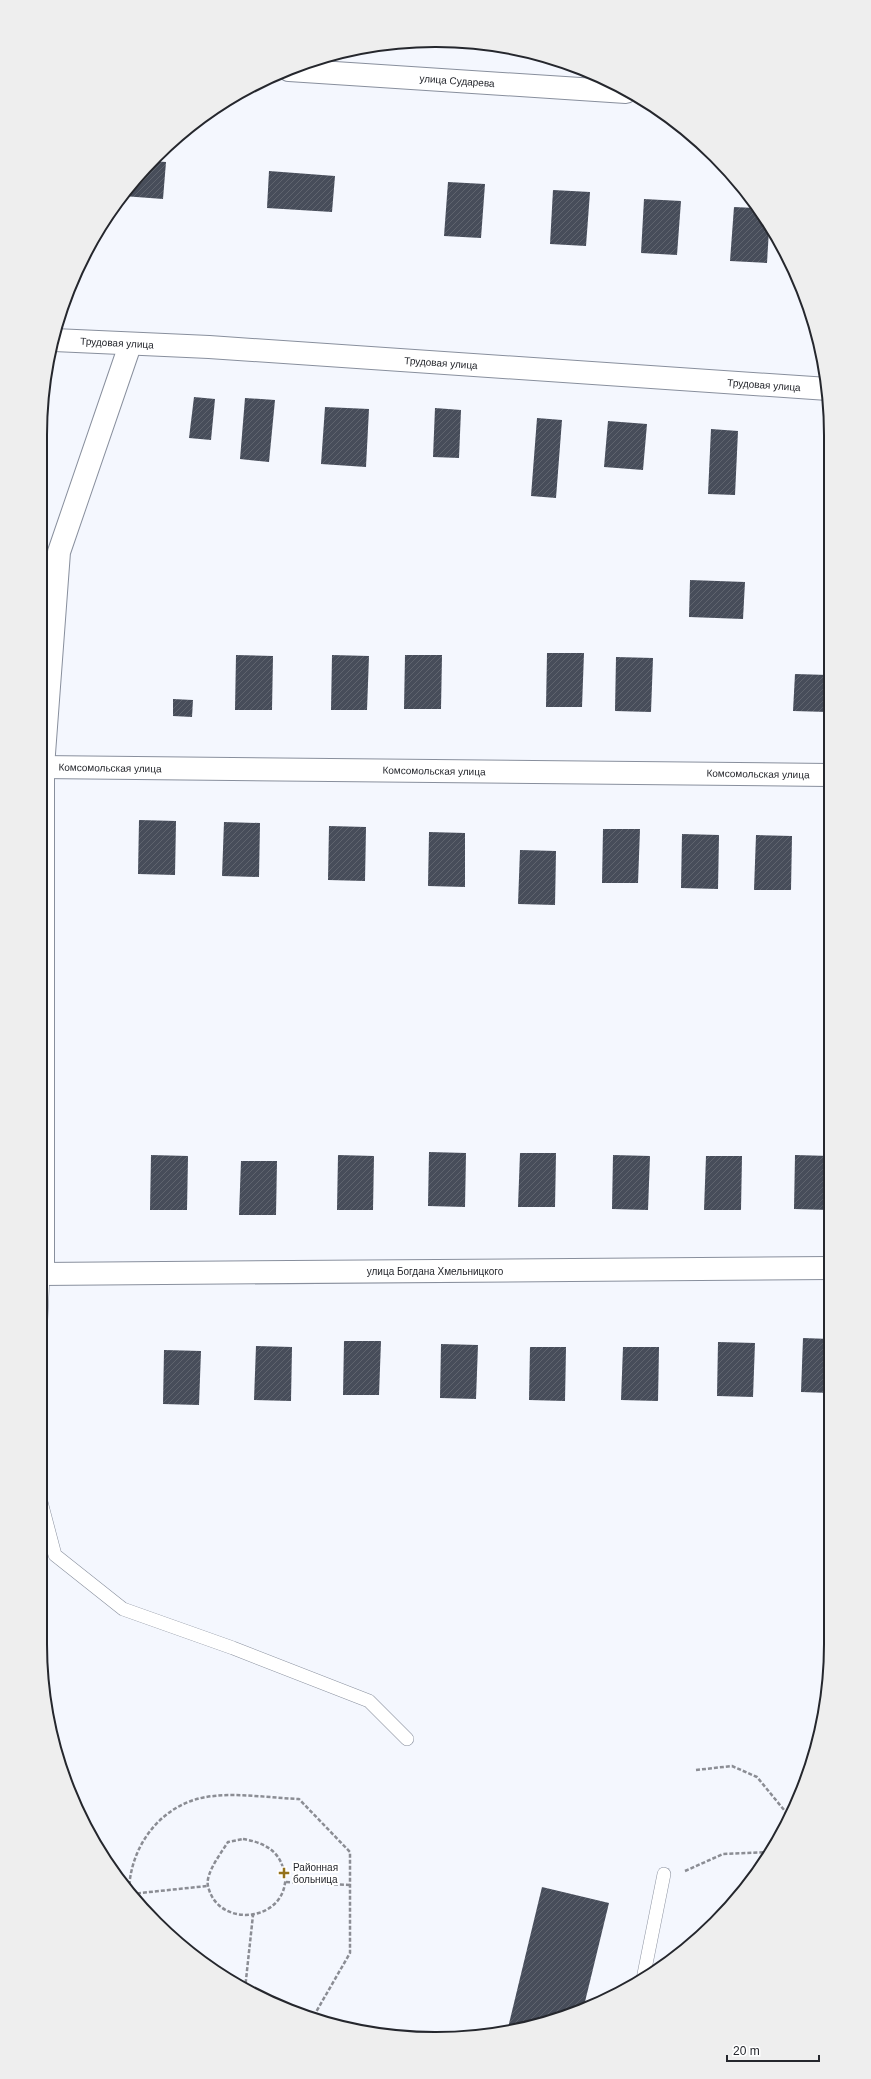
<svg xmlns="http://www.w3.org/2000/svg" width="871" height="2079" font-family="Helvetica,sans-serif">
  <style>
    .building { fill: url(#building-hatch) }
    .lines { fill: none; stroke-linecap: round; stroke-linejoin: round }
    .service-casing { stroke: #888f9d; stroke-width: 14 }
    .minor-casing { stroke: #888f9d; stroke-width: 24 }
    .tertiary-casing { stroke: #888f9d; stroke-width: 24 }
    .path { stroke: #8b8d94; stroke-width: 2.5; stroke-dasharray: 4 2; stroke-linecap: butt }
    .service { stroke: #fff; stroke-width: 13 }
    .minor { stroke: #fff; stroke-width: 22 }
    .tertiary { stroke: #fff; stroke-width: 22 }
    .poi-dot { fill: #95721a; stroke: #fff; stroke-width: 1.5 }
    .labels { text-anchor: middle; dominant-baseline: central; stroke-width: 4; stroke-linejoin: round; paint-order: stroke }
    .street-label { font-size: 10px; fill: #25272d; stroke: #fff }
    .poi-label { font-size: 10px; fill: #25272d; stroke: #fff; text-anchor: start }
    .rim { fill: none; stroke: #25272d; stroke-width: 2 }
  </style>
  <defs>
    <pattern id="building-hatch" width="6" height="6" patternUnits="userSpaceOnUse"><rect width="6" height="6" fill="#474d5a"/><path d="M-1 1l2-2M0 6l6-6M5 7l2-2" fill="none" stroke="#5f646e"/></pattern>
  </defs>
  <rect width="100%" height="100%" fill="#f4f7fe"/>
  <g class="building">
    <polygon points="152,161 166,162 163,199 123,196 138,175"/>
    <polygon points="269,171 335,176 332,212 267,208"/>
    <polygon points="448,182 485,184 481,238 444,236"/>
    <polygon points="553,190 590,192 586,246 550,244"/>
    <polygon points="644,199 681,201 677,255 641,253"/>
    <polygon points="734,207 755,208 769,229 767,263 730,261"/>
    <polygon points="194,397 215,399 211,440 189,438"/>
    <polygon points="245,398 275,400 269,462 240,459"/>
    <polygon points="325,407 369,409 366,467 321,464"/>
    <polygon points="435,408 461,410 459,458 433,457"/>
    <polygon points="537,418 562,420 556,498 531,496"/>
    <polygon points="608,421 647,424 643,470 604,467"/>
    <polygon points="711,429 738,431 735,495 708,494"/>
    <polygon points="690,580 745,582 743,619 689,617"/>
    <polygon points="547,653 584,653 582,707 546,707"/>
    <polygon points="236,655 273,656 272,710 235,710"/>
    <polygon points="332,655 369,656 367,710 331,710"/>
    <polygon points="405,655 442,655 441,709 404,709"/>
    <polygon points="616,657 653,658 651,712 615,711"/>
    <polygon points="795,674 828,675 828,712 793,711"/>
    <polygon points="173,699 193,700 192,717 173,716"/>
    <polygon points="139,820 176,821 175,875 138,874"/>
    <polygon points="224,822 260,823 259,877 222,876"/>
    <polygon points="329,826 366,827 365,881 328,880"/>
    <polygon points="603,829 640,829 638,883 602,883"/>
    <polygon points="429,832 465,833 465,887 428,886"/>
    <polygon points="682,834 719,835 718,889 681,888"/>
    <polygon points="756,835 792,836 791,890 754,890"/>
    <polygon points="520,850 556,851 555,905 518,904"/>
    <polygon points="429,1152 466,1153 465,1207 428,1206"/>
    <polygon points="520,1153 556,1153 555,1207 518,1207"/>
    <polygon points="151,1155 188,1156 187,1210 150,1210"/>
    <polygon points="338,1155 374,1156 373,1210 337,1210"/>
    <polygon points="613,1155 650,1156 648,1210 612,1209"/>
    <polygon points="795,1155 830,1156 830,1210 794,1209"/>
    <polygon points="706,1156 742,1156 741,1210 704,1210"/>
    <polygon points="241,1161 277,1161 276,1215 239,1215"/>
    <polygon points="803,1338 830,1339 830,1393 801,1392"/>
    <polygon points="344,1341 381,1341 379,1395 343,1395"/>
    <polygon points="718,1342 755,1343 753,1397 717,1396"/>
    <polygon points="441,1344 478,1345 476,1399 440,1398"/>
    <polygon points="256,1346 292,1347 291,1401 254,1400"/>
    <polygon points="530,1347 566,1347 565,1401 529,1400"/>
    <polygon points="623,1347 659,1347 658,1401 621,1400"/>
    <polygon points="164,1350 201,1351 199,1405 163,1404"/>
    <polygon points="542,1887 609,1903 583,2010 507,2032"/>
  </g>
  <g class="lines">
    <defs>
      <g id="service">
        <polyline points="40,1343 43,1274"/>
        <polyline points="40,1498 55,1555 123,1609 233,1648 369,1701 407,1739"/>
        <polyline points="643,1979 664,1874"/>
      </g>
      <g id="minor">
        <polyline points="54,340 209,347 828,389"/>
        <polyline points="40,767 829,775"/>
        <polyline points="40,1274 830,1268"/>
        <polyline points="43,1274 43,767 59,552 130,345"/>
      </g>
      <polyline id="tertiary" points="289,70 626,92"/>
    </defs>
    <use href="#service" class="service-casing"/>
    <use href="#minor" class="minor-casing"/>
    <use href="#tertiary" class="tertiary-casing"/>
    <g class="path">
      <polyline points="696,1770 732,1766 757,1777 789,1816"/>
      <path d="M243 1839C261 1842 278 1849 283 1868 284 1872 286 1879 285 1883 280 1923 217 1927 208 1886 205 1874 221 1853 228 1842Z"/>
      <polyline points="685,1871 723,1854 771,1852"/>
      <polyline points="286,1882 350,1885"/>
      <path d="M129 1891C130 1844 164 1800 214 1796 241 1793 271 1798 299 1799L350 1852V1953L312 2019"/>
      <polyline points="131,1894 207,1886"/>
      <polyline points="245,1989 253,1915"/>
    </g>
    <use href="#service" class="service"/>
    <use href="#minor" class="minor"/>
    <use href="#tertiary" class="tertiary"/>
  </g>
  <path class="poi-dot" d="M282 1867h4v4h4v4h-4v4h-4v-4h-4v-4h4z"/>
  <g class="labels">
    <g class="street-label">
      <text transform="translate(457 81) rotate(4)">улица Сударева</text>
      <text transform="translate(117 343) rotate(3)">Трудовая улица</text>
      <text transform="translate(441 363) rotate(4)">Трудовая улица</text>
      <text transform="translate(764 385) rotate(4)">Трудовая улица</text>
      <text transform="translate(110 768) rotate(1)">Комсомольская улица</text>
      <text transform="translate(434 771) rotate(1)">Комсомольская улица</text>
      <text transform="translate(758 774) rotate(1)">Комсомольская улица</text>
      <text x="435" y="1271">улица Богдана Хмельницкого</text>
    </g>
    <g class="poi-label">
      <text x="293" y="1867">Районная<tspan x="293" dy="12">больница</tspan></text>
    </g>
  </g>
  <path d="M0 0H871V2079H0ZM435 47H436A388 388 0 0 1 824 435V1644A388 388 0 0 1 436 2032H435A388 388 0 0 1 47 1644V435A388 388 0 0 1 435 47Z" fill="#eee" fill-rule="evenodd"/>
  <path class="rim" d="M435 47H436A388 388 0 0 1 824 435V1644A388 388 0 0 1 436 2032H435A388 388 0 0 1 47 1644V435A388 388 0 0 1 435 47Z"/>
  <path d="M727 2055v6h92v-6" fill="none" stroke="#25272d" stroke-width="2"/>
  <text x="733" y="2055" font-size="12" fill="#25272d" stroke="#ffffff" stroke-width="3" paint-order="stroke">20 m</text>
</svg>
